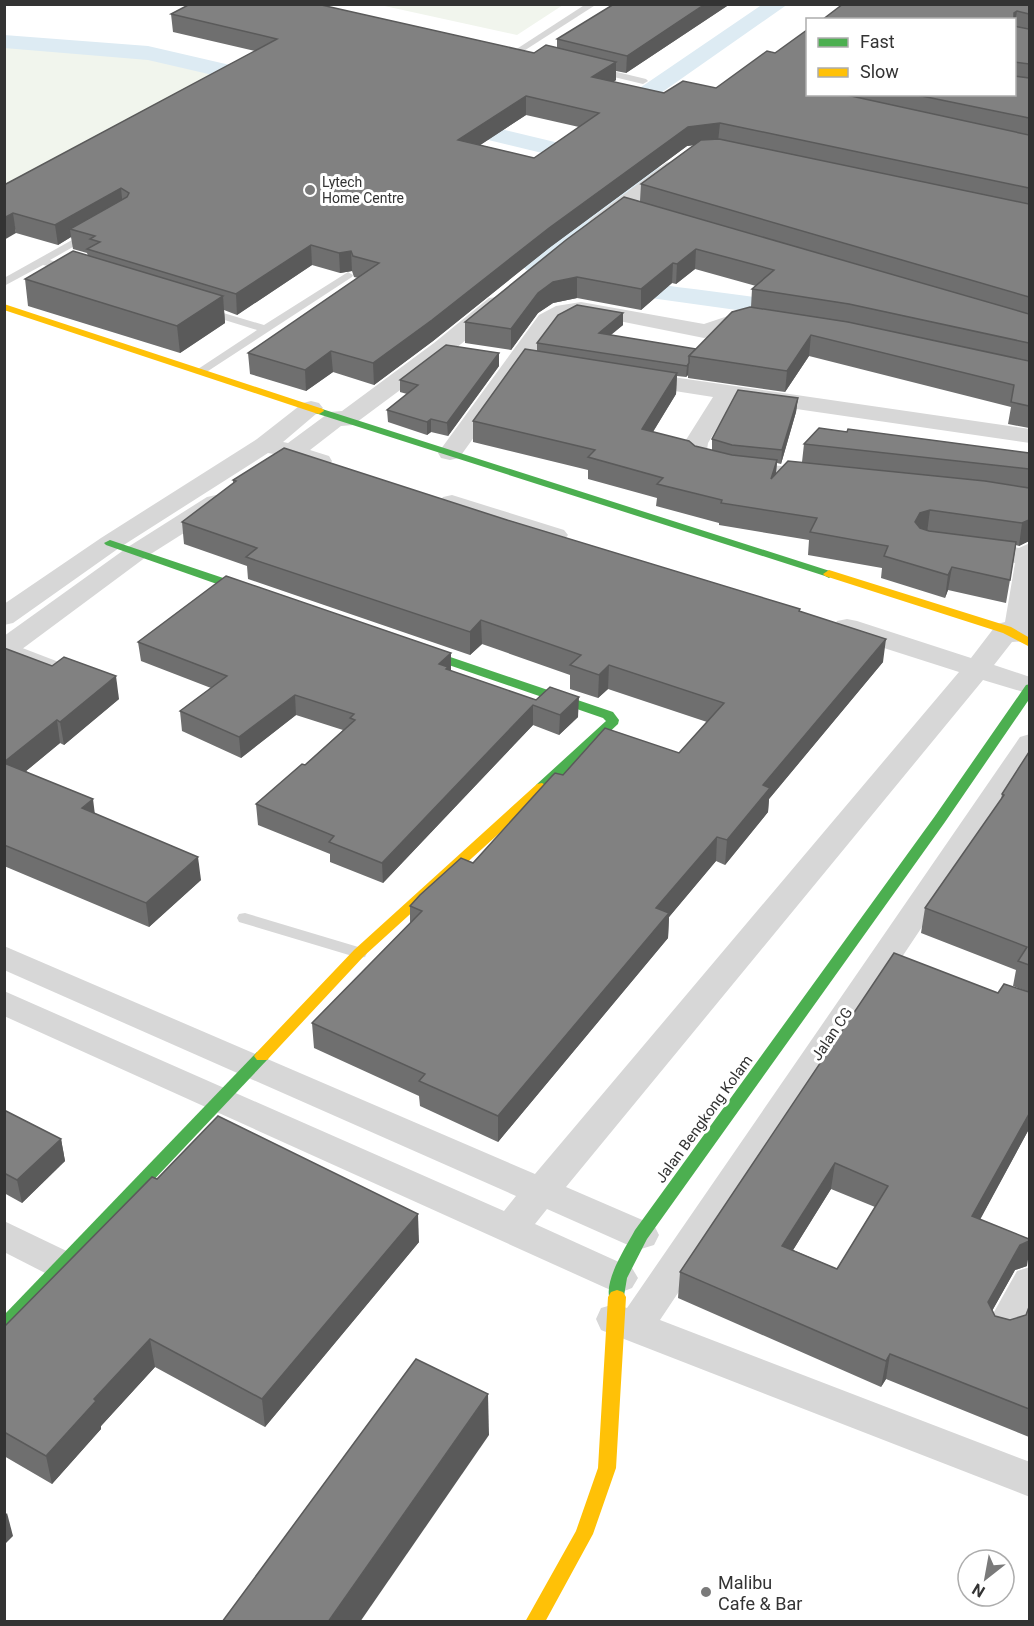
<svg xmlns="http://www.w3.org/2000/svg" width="1034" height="1626" font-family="Roboto,sans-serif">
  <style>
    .green { fill: #f1f5ed }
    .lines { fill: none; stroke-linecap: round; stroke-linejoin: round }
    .canal { fill: #ddebf3; fill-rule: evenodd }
    .lane { fill: #d7d7d7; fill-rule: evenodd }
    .street { fill: #d7d7d7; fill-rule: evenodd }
    .fast { fill: #4caf50; fill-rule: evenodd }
    .slow { fill: #ffc107; fill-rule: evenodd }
    .wall { fill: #6f6f6f; fill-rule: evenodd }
    .shaded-wall { fill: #5a5a5a }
    .building { fill: #818181; stroke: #5a5a5a; stroke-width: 1.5; fill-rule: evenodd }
    .poi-dot { fill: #7a7a7a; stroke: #fff; stroke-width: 2 }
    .labels { text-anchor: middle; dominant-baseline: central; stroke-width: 6; stroke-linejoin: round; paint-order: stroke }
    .far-poi-label { font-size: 14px; fill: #333; stroke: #fff; text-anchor: start }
    .street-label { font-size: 15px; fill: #333; stroke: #fff }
    .near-poi-label { font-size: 18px; fill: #333; stroke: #fff; text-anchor: start }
  </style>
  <rect width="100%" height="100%" fill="#fff"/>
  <g class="green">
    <polygon points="380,5 563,5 517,35"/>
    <polygon points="4,41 148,53 241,74 5,200"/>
  </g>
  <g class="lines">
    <g class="canal">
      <polygon points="763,4 788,4 571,156 563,158 447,130 439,128 435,123 439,118 447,116 559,143"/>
      <polygon points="4,35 148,46 277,76 280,81 277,86 269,88 148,60 4,48"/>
      <path d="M601 153 662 168 665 173 662 178 555 261C579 267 603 274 628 279 689 291 751 293 812 308L816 314 812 320 802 322 751 312 629 295 526 270 522 264 526 258 634 176 592 165 589 160 592 155Z"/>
    </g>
    <g class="lane">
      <polygon points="586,4 597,4 519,54 512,52"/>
      <polygon points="596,67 646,79 648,81 643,84 593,72 592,70"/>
      <polygon points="90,230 95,233 94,235 50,260 72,267 72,271 43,265 4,286 4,278"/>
      <polygon points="348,272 353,275 352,277 205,373 201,374 195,371 257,330 202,313 202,309 210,309 264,325"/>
      <polygon points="4,644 12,644 77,669 79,672 72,676 67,675 4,651"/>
      <polygon points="245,913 365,949 367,953 365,957 359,958 239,922 237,918 239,914"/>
    </g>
    <g class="street">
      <polygon points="673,161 680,163 683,167 680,171 605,227 591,227 588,223 591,219 666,163"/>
      <polygon points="497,297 505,298 508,303 505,308 450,353 353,425 341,426 310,450 329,456 332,461 329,466 320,468 296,461 282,467 273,465 270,460 274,454 268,453 119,548 13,623 4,625 4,604 101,538 257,439 303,403 311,401 319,403 323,408 283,442 288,443 330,412 342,411 434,343 489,298"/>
      <polygon points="581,302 704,324 737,313 758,313 761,318 758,323 743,325 724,333 704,338 594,316 571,315 555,325 459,458 450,460 441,458 438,453 539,315 556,306"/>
      <path d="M638 372 1030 429V443L734 400 708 443 707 450 735 461 818 470 827 472 830 477 827 482 818 484C786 481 701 480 682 453L684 443 713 397 630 384 627 379 630 374Z"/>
      <polygon points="216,495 225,497 228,502 225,507 146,557 14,655 4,657 4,636 128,547 207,497"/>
      <polygon points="452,495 564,530 568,535 564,540 555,543 443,507 440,502 443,497"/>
      <polygon points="973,541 1019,548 1030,543 1030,635 1026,641 1012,642 994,665 1030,677 1030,694 983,680 566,1187 654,1225 659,1235 654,1245 641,1249 628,1245 547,1209 535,1224 632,1268 638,1278 632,1288 619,1293 606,1288 4,1016 4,991 504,1211 516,1196 4,970 4,946 535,1174 959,672 837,633 834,627 837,621 847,619 857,621 971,658 997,624 1005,622 1015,563 964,554 960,549 964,544"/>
      <polygon points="1030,734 1030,765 660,1320 1030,1462 1030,1497 601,1330 596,1319 601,1308 615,1304 627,1308 1020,737"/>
      <polygon points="4,1221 77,1256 83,1266 77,1276 64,1281 51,1276 4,1252"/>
      <polygon points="1030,1267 1030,1317 1018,1339 1004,1343 990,1339 985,1328 1017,1271"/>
    </g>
    <g class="fast">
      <polygon points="319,408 833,572 835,574 829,578 825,576 315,413 315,409"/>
      <polygon points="110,540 265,592 267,595 261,599 257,598 106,545 104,543"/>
      <polygon points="409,643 613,712 619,720 618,724 547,790 537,790 535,787 537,784 606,721 603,718 405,650 403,647"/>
      <path d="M1030 684V698L945 822 647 1239 627 1278 623 1302 617 1304 611 1302C601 1284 626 1247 635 1230L935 816 1026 685Z"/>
      <polygon points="262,1051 267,1052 270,1056 267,1060 10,1332 4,1334 4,1315 257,1052"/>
    </g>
    <g class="slow">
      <polygon points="4,304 323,409 324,411 319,414 315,413 4,310"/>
      <polygon points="829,570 1011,627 1030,638 1030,647 1003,633 825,576 823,574"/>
      <polygon points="542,783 549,787 547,790 364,956 267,1060 257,1060 254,1056 257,1052 354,950 537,784"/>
      <polygon points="617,1290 623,1292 626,1297 616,1468 593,1534 545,1622 525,1622 576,1531 598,1468 608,1297 611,1292"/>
    </g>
  </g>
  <g class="wall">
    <path d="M730 4 626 73 616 71V80L613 82 664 93 716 88 807 94H1014V20H822L1029 4V428L1008 424 1011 407 809 356 785 392 688 378V375L686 377 677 376 676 394 653 432 695 446 712 450V439L798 398 796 412 781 464 777 463 776 474 802 462 804 444 1029 453V541L1019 546 1016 545 1006 603 948 590 945 598 881 578 882 568 808 555 809 540 719 525V523L656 506 657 498 588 479V470L473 442V421L537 351V343L623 313V325L610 335 696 349 751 307 752 289 756 286 695 269 676 284 672 283 641 310 577 298 553 303 538 313 511 350 465 343V322L640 201 641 184 694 145 687 146 549 248 433 341 374 385 333 372 306 391 250 374 248 353 358 278 354 277 352 271 340 273 312 265 237 315 224 310 225 323 180 353 28 306 25 279 88 256 87 253 73 249 71 237 58 245 16 233 4 185 255 51 173 32 171 14 534 53 557 48V39ZM526 115 579 127 534 158 480 145Z"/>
    <polygon points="499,366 448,436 431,432 427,435 388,422 387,410 407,394 400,392 400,380"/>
    <polygon points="233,480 507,520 800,611 883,662 769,799 768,812 725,865 716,861 669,917 668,938 498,1142 420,1106 419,1096 314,1048 312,1023 410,923 410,906 473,863 563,775 679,753 707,722 608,689 598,698 570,689 570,675 482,644 470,655 248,579 247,566 184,544 182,522 233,484"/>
    <polygon points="138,642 451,653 451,671 578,717 559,735 533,725 383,883 330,862 330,854 258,825 256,804 305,765 343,730 296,715 241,758 182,731 180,711 211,688 141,661"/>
    <polygon points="4,648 119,699 64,745 60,743 26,771 95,813 201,880 149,927 4,866"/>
    <polygon points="1029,752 1029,992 1013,986 1016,970 921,933 925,908 1001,800 1002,794"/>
    <path d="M1029 992V1129L980 1219 1027 1266 1015 1270 992 1311 995 1316 1010 1320 1026 1315 1029 1307V1437L886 1379 881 1387 678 1298 680 1272 998 993ZM831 1189 875 1207 837 1269 793 1250Z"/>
    <polygon points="4,1110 61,1139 65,1161 22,1203 4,1193"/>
    <polygon points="157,1179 419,1242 265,1427 155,1367 101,1426 101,1429 52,1484 4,1456 4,1327"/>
  </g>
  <g class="shaded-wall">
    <polygon points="705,4 730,4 626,73 627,56"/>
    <polygon points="1017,11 1014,28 1014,13"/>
    <polygon points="616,62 616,80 592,96 592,77"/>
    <polygon points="526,96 526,115 459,159 458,140"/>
    <polygon points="720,123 718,142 687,146 549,248 433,341 374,385 373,363 549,228 688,127"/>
    <polygon points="121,188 123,208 70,229 71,237 58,245 55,225"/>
    <polygon points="13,213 16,233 4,240 4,218"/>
    <polygon points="311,245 312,265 237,315 236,294"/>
    <polygon points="696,249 695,269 676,284 677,264"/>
    <polygon points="351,251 352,271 340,273 339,253"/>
    <polygon points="673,263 672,283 641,310 641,289"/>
    <polygon points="577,277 577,298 553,303 538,313 511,350 511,329 538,293 553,282"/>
    <polygon points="223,296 225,323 180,353 177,326"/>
    <polygon points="623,313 623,325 599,345 599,333"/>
    <polygon points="811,335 809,356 785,392 787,371"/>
    <polygon points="331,351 333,372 306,391 305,370"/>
    <polygon points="499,353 499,366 448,436 447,423"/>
    <polygon points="689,363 688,375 686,377 687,366"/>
    <polygon points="677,373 676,394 641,451 642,429"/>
    <polygon points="798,398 796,412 781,464 782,450"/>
    <polygon points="431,419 431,432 427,435 427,422"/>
    <polygon points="777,460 775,482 771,479"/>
    <polygon points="930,510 927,533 917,536 915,522 920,513"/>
    <polygon points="1029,520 1029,541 1019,546 1022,523"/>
    <polygon points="952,567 948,590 945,598 948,575"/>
    <polygon points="481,620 482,644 470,655 470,632"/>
    <polygon points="886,639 883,662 769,799 768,812 725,865 727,840 763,785"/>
    <polygon points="451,653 451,673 439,664"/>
    <polygon points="609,665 608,689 598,698 599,675"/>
    <polygon points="116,676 119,699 64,745 60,722"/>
    <polygon points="295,695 296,715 241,758 239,737"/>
    <polygon points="579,697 578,717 559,735 560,715"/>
    <polygon points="533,705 533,725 383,883 382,863"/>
    <polygon points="57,720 60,743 8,786 4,762"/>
    <polygon points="93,799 96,823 82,808"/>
    <polygon points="717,837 716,861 669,917 668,938 498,1142 498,1116 656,908"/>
    <polygon points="198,857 201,880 149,927 146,903"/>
    <polygon points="1029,1114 1029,1129 968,1242 972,1216"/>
    <polygon points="61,1139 65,1161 22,1203 17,1180"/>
    <polygon points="835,1163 831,1189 780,1271 782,1246"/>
    <polygon points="418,1214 419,1242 265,1427 262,1399"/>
    <polygon points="1029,1241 1029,1253 1027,1266 1015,1270 983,1327 988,1302 1020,1245"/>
    <polygon points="150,1339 155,1367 101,1426 101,1429 52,1484 46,1456 94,1399"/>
    <polygon points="890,1354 886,1379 881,1387 886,1361"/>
    <polygon points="488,1394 489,1435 360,1622 328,1622"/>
    <polygon points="7,1513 13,1536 4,1545 4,1516"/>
  </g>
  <g class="building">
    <path d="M190 4H317L534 53 546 45 616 62 592 77 664 93 683 81 716 88 767 51 775 53 807 30V94H842L1029 135V188L720 123 688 127 549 228 432 320 373 363 331 351 305 370 248 353 379 263 353 256 351 251 339 253 311 245 236 294 87 249 100 242 90 239 95 236 70 229 127 197 129 193 121 188 55 225 13 213 4 218V185L277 39 171 14ZM526 96 599 113 534 158 458 140Z"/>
    <polygon points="614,4 705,4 627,56 557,39"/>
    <polygon points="843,4 1029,4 1029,14 1017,11 1014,13 1014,20 822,20"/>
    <polygon points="1014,26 1029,29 1029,64 1015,62 1015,76 1029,78 1029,118 912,94 1014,94"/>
    <polygon points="719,139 1029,204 1029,297 641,184 701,140"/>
    <polygon points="624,197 1029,314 1029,343 849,304 752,289 774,270 696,249 677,264 673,263 641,289 577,277 553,282 538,293 511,329 465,322 566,240"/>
    <polygon points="73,251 223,296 177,326 25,279"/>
    <polygon points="577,305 623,313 599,333 696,349 689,356 689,363 687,366 537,343 558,315"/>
    <polygon points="750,307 848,322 1029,361 1029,406 1011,402 1014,385 811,335 787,371 689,356 732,312"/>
    <polygon points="446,345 499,353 447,423 431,419 427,422 387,410 418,385 400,380"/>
    <polygon points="525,349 677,373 642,429 689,441 695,446 732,455 777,460 771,479 788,461 985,481 1029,488 1029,520 1022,523 930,510 920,513 915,522 920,528 929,531 1016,542 1010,580 952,567 948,575 884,556 888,546 810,532 817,518 721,503 722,500 657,484 663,478 588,457 595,450 473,421"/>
    <polygon points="738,390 798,398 782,450 732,445 712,439"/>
    <polygon points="819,428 847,432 848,429 1029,453 1029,469 804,444"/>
    <polygon points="284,448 507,520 800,609 799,611 886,639 763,785 770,788 727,840 717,837 656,908 669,913 498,1116 419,1081 425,1074 312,1023 422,911 410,906 420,895 461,858 473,863 552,776 555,773 563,775 605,728 679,753 724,703 609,665 599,675 570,665 581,655 481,620 470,632 246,557 257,548 182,522 236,481 233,480"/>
    <polygon points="226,576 451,653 439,664 448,667 446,669 536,700 550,687 579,697 560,715 533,705 382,863 329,842 334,836 256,804 302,764 305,765 355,720 350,718 354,714 295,695 239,737 180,711 227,676 138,642"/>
    <polygon points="4,648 52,666 64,657 116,676 60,722 57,720 4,762"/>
    <polygon points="1029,752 1029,965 1018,961 1027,947 925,908 1004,795 1002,794"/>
    <polygon points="4,763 93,799 82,808 198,857 146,903 4,845"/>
    <path d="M894 953 998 993 1004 984 1029 992V1114L972 1216 1029 1239V1241L1020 1245 988 1302 995 1316 1010 1320 1026 1315 1029 1307V1409L890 1354 886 1361 680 1272ZM835 1163 888 1186 837 1269 782 1246Z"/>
    <polygon points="4,1110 61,1139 17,1180 4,1173"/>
    <polygon points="218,1116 418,1214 262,1399 150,1339 94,1399 96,1401 46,1456 4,1432 4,1327 152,1177 157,1179"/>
    <polygon points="416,1359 488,1394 328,1622 222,1622"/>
  </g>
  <g class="poi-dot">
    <circle cx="310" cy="190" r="6"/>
    <circle cx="706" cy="1592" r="6"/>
  </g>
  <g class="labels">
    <g class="far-poi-label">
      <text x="322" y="182">Lytech<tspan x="322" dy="16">Home Centre</tspan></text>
    </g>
    <g class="street-label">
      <text transform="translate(832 1034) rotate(-56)">Jalan CG</text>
      <text transform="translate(704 1119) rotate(-54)">Jalan Bengkong Kolam</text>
    </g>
    <g class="near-poi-label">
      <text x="718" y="1582">Malibu<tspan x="718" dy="21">Cafe &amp; Bar</tspan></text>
    </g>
  </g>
  <rect width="1034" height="1626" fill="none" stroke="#333333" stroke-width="12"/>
  <rect x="806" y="18" width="210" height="78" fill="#ffffff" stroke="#adadad" stroke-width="1.5"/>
  <rect x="818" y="38" width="30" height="9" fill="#4caf50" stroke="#adadad" stroke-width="1.5"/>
  <text x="860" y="48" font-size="18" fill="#333333">Fast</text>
  <rect x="818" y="68" width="30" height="9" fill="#ffc107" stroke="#adadad" stroke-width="1.5"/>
  <text x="860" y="78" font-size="18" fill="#333333">Slow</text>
  <g transform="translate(986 1578) rotate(211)"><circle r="28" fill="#ffffff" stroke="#adadad" stroke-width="1.5"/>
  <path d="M0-4.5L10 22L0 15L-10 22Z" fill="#7a7a7a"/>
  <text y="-9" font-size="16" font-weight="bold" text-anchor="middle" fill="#333333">N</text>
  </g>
</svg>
